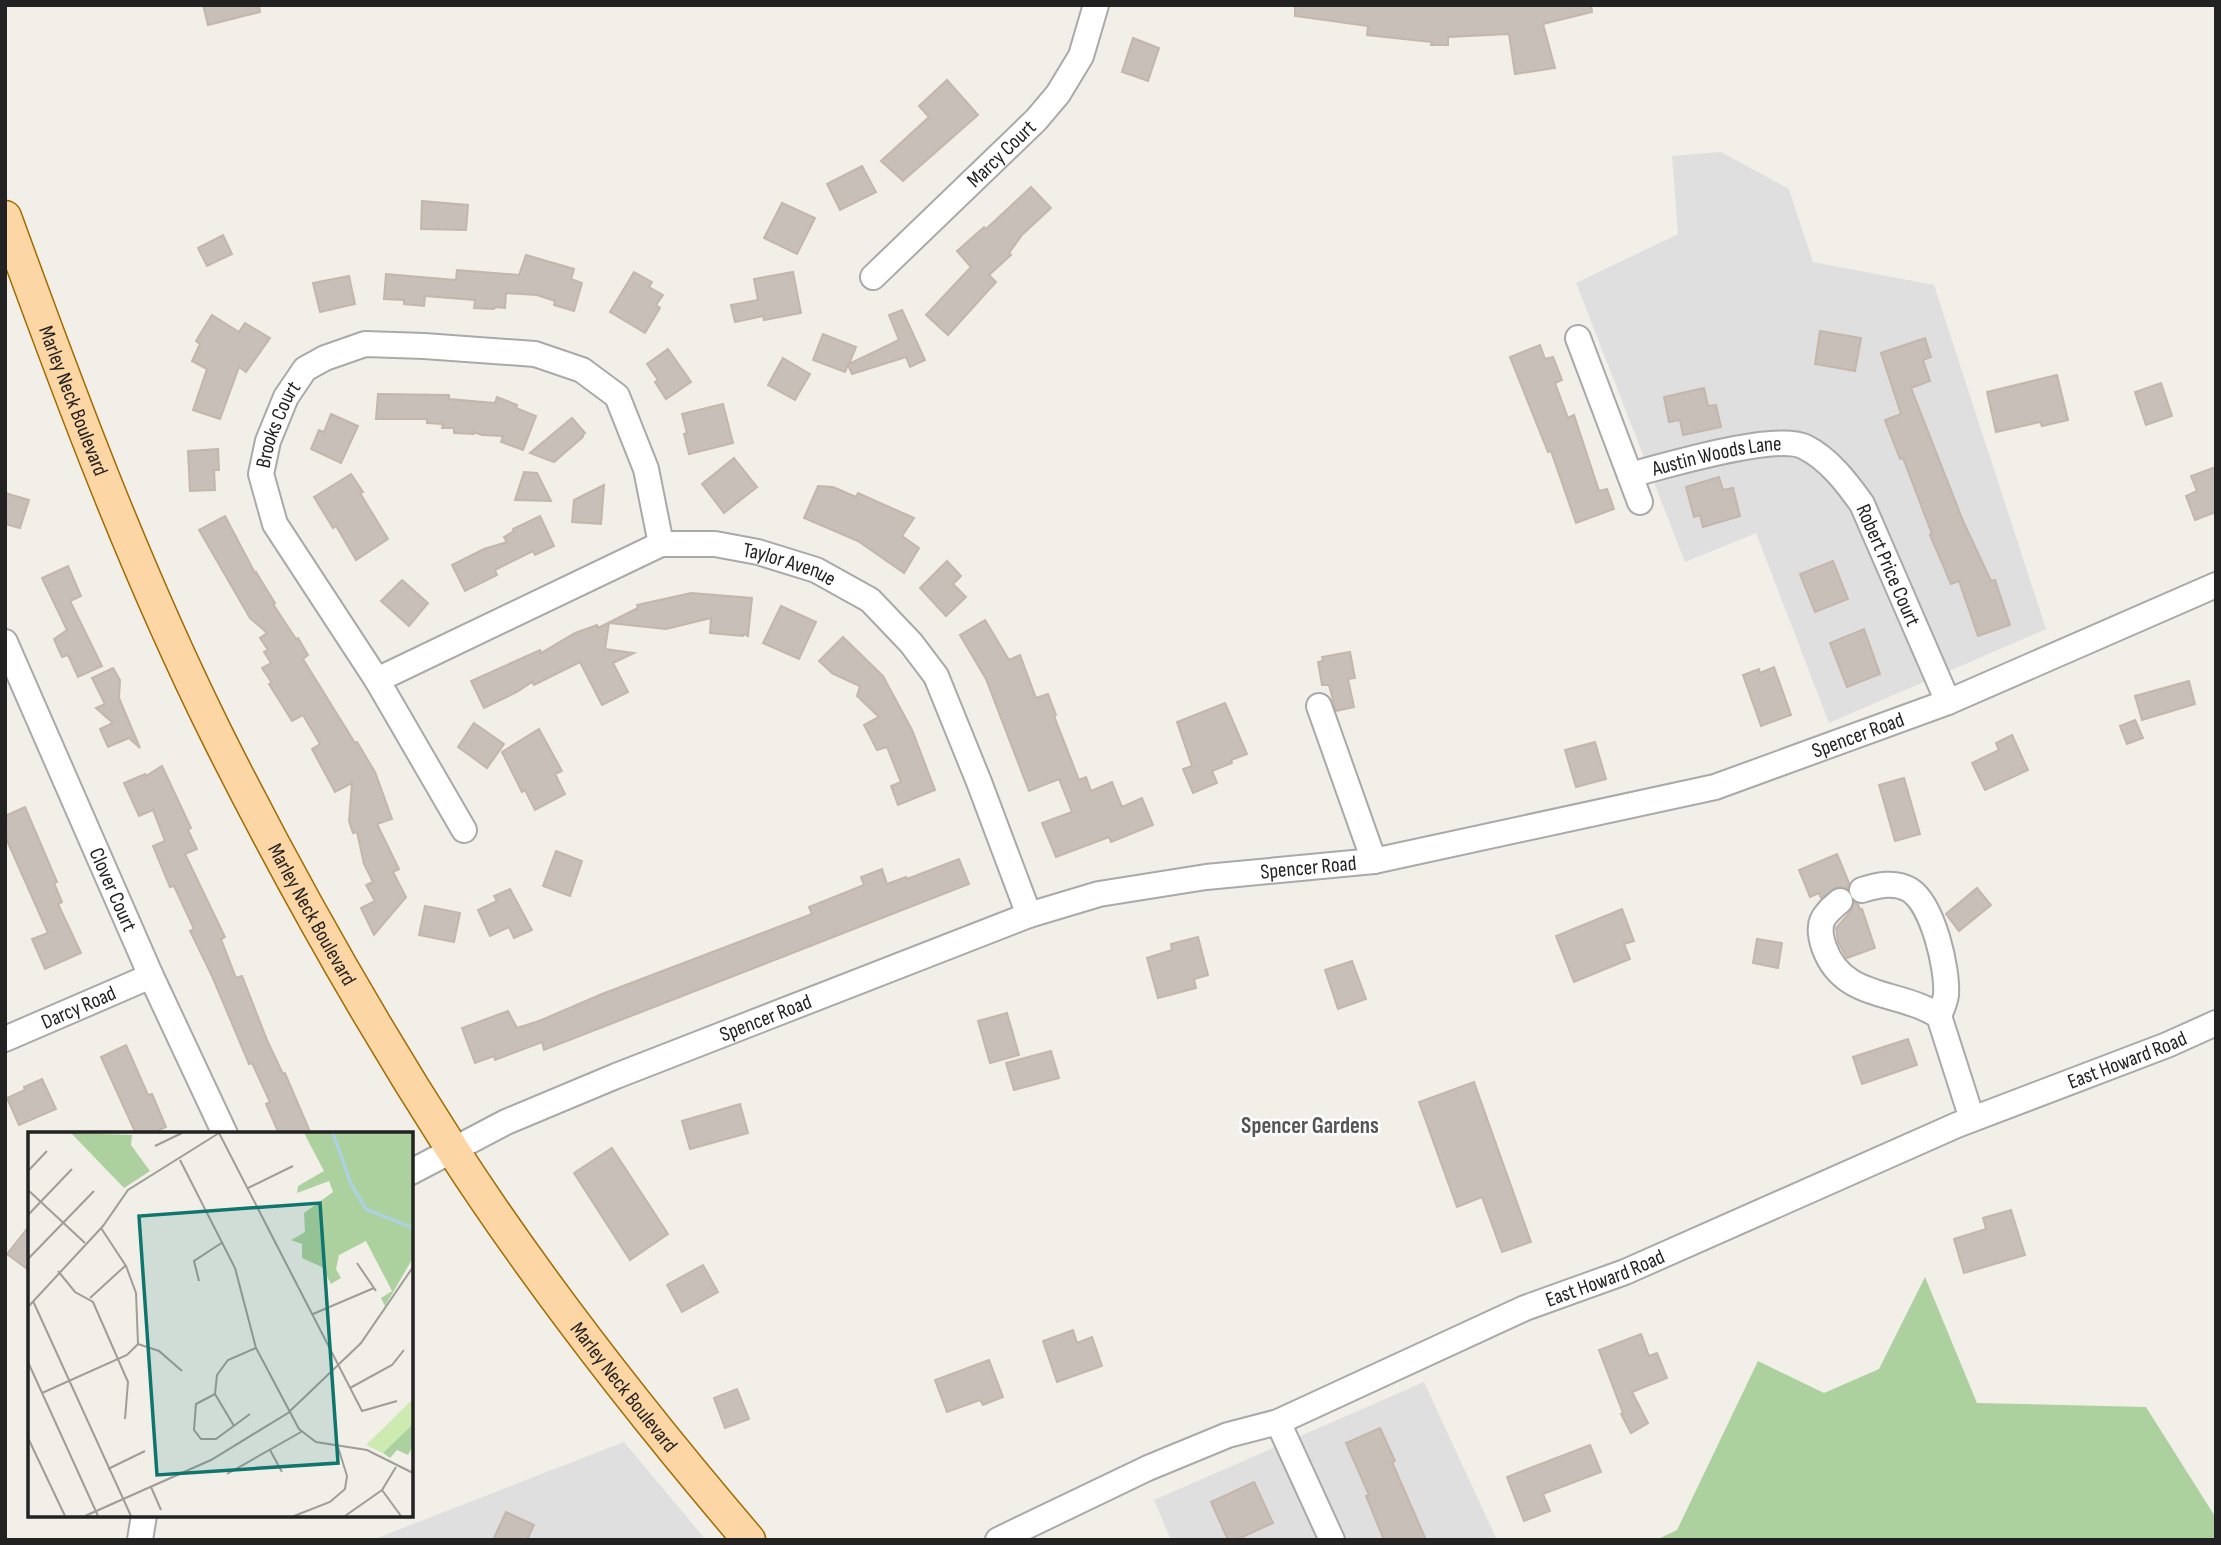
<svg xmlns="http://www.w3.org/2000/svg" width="2221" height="1545" font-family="'Sofia Sans Condensed',sans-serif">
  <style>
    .residential { fill: #e0dfdf }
    .forest { fill: #add19e }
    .building { fill: #c7bfb8; stroke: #c4b6ab; stroke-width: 2 }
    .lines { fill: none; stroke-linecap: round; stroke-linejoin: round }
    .minor-casing { stroke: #a9a9a9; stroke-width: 28 }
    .major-casing { stroke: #a06b00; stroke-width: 35 }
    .minor { stroke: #fff; stroke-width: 24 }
    .major { stroke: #fcd6a4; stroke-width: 32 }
    .labels { text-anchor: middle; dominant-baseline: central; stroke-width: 5; stroke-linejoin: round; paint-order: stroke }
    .street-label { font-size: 21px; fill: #222; stroke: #fff }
    .neighbourhood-label { font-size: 23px; font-weight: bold; fill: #555; stroke: #fff }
    .inset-river { fill: none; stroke: #aad3df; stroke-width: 3.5 }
    .inset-road { fill: none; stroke: #9f9d99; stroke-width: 2 }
    .view { fill: #0f766e; fill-opacity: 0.15; stroke: #0f766e; stroke-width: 3.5 }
    .inset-edge { fill: none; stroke: #222; stroke-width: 3.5 }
  </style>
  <rect width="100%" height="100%" fill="#f2efe9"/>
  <g class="residential">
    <polygon points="1721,152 1789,189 1813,262 1934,285 2046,629 1829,723 1756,533 1685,562 1576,283 1678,234 1672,156"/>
    <polygon points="1424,1382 1497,1540 1171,1540 1154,1500"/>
    <polygon points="624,1442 706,1540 372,1540"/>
  </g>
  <polygon class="forest" points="1925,1277 1977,1403 2146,1407 2216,1518 2216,1540 1656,1540 1677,1530 1758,1361 1824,1393 1879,1369"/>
  <g class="building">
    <polygon points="203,5 259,5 260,12 208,25"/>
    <polygon points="1295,5 1591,5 1592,12 1543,24 1555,68 1515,74 1509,34 1448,37 1448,45 1431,45 1432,42 1367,35 1368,26 1295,16"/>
    <polygon points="1133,38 1159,48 1148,81 1122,72"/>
    <polygon points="947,80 978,115 903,181 881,161 929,117 919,106"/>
    <polygon points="862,166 876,192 840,210 827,184"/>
    <polygon points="1031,187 1051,208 1022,235 1009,253 1011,255 989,275 996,282 948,335 926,315 971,267 957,251 984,227 986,229"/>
    <polygon points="422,201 468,205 466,230 421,229"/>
    <polygon points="782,203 815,218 797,254 764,238"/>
    <polygon points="223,235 232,254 207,266 198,248"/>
    <polygon points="526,255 574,269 571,279 582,283 574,311 554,305 555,301 537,295 506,293 505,308 495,307 494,309 474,308 475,300 425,296 424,306 404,304 404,300 384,299 386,274 456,280 457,270 519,275"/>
    <polygon points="634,272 652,282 649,287 663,295 656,305 660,308 645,333 610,312"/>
    <polygon points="793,272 801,313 764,320 763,316 735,322 731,305 758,300 754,279"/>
    <polygon points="349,276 355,304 320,312 313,283"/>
    <polygon points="902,310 925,360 910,367 906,357 852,374 848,365 845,372 813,360 823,334 856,347 849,364 899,340 889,315"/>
    <polygon points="212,315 239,332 245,323 270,338 246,372 239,367 220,419 193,410 207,369 192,361 200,344 196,341"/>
    <polygon points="1820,331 1861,338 1855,371 1815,364"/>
    <polygon points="1925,338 1931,357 1923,360 1930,381 1911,388 1963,521 1991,581 1995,580 2010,625 1978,636 1959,581 1951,584 1930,535 1932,534 1903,458 1900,459 1885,420 1901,414 1881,353"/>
    <polygon points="1540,345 1545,359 1553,357 1562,380 1555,383 1568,418 1574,415 1599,491 1607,489 1614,509 1576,523 1551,451 1548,452 1510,357"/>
    <polygon points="668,349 691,382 666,399 655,382 658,380 647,364"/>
    <polygon points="783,358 810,374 795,400 768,385"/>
    <polygon points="2057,375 2068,420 2042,426 2040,422 1996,432 1987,392"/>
    <polygon points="2161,383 2172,416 2146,425 2135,392"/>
    <polygon points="1704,388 1708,406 1716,405 1721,427 1683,435 1680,420 1669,422 1664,397"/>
    <polygon points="378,394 449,395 449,399 495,403 497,397 517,405 516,408 536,416 523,450 501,442 503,436 482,435 474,432 474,434 454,433 454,428 442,428 443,424 427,423 427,419 376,419"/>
    <polygon points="723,404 733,443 689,454 684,434 687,433 682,414"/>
    <polygon points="331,414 358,426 341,463 311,449 319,430 324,432"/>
    <polygon points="572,418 585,433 582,436 583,437 554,462 530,453"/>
    <polygon points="218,449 219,470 214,470 215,490 190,491 188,451"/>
    <polygon points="734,458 757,487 724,513 702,484"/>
    <polygon points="2216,467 2216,512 2195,520 2186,496 2197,491 2191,476"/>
    <polygon points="524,472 537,473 551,501 515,500"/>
    <polygon points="351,474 363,492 360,493 388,539 356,560 336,526 333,528 314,497"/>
    <polygon points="1719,477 1723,490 1733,488 1740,516 1703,527 1700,515 1694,517 1686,487"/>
    <polygon points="604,485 601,524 572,522 574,500"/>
    <polygon points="818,486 833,487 856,497 858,493 914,518 902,536 919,548 904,573 858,541 804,518"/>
    <polygon points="5,493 29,500 20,528 5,524"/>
    <polygon points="225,516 255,573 256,572 275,603 273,604 296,639 298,638 308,655 303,659 355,743 357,742 375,772 392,819 377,824 399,869 393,872 406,897 374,935 361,908 375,901 366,885 373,882 364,864 357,832 353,833 349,821 352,783 335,792 312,749 320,744 303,715 292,721 269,684 272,683 262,668 271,663 264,652 268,650 260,638 267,633 250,618 199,530"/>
    <polygon points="540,516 554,546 535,555 533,551 495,570 497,575 465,591 452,565 484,549 507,542 504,537 514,531 513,529"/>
    <polygon points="947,561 961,576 953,584 966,597 946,616 920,588"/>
    <polygon points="1833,561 1848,599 1815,612 1800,574"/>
    <polygon points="68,566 81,596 70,601 102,666 78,677 68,655 62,657 54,639 67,630 42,578"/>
    <polygon points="402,580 428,603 409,626 381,601"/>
    <polygon points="691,593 752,598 748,636 744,634 743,636 710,633 711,618 666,629 609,623 605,649 634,653 613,663 628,692 602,705 580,662 534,685 532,682 517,692 484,708 471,681 540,650 541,653 575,633 597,625 598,628 638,608 637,605"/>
    <polygon points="781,606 816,622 799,659 763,643"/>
    <polygon points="985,620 1009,660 1020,655 1036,698 1048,694 1056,715 1054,716 1079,780 1086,777 1091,791 1112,782 1122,807 1142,798 1153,825 1111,842 1109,837 1056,857 1042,823 1072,812 1059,779 1029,791 986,679 960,635"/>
    <polygon points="1864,629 1880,674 1847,687 1830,643"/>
    <polygon points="843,637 883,676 912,730 935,790 898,805 891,786 901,782 887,747 877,750 864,725 879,717 857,696 860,686 833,674 819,661"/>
    <polygon points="1350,652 1355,678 1348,679 1354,707 1336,711 1329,685 1322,685 1318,662 1323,661 1322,657"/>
    <polygon points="1774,667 1791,715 1761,726 1743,675 1759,669 1760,673"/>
    <polygon points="113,668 120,680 119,698 140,748 129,738 108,747 100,729 113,723 96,708 105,704 92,678"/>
    <polygon points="2189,681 2195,704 2142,720 2135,696"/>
    <polygon points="1225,703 1247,754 1231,760 1232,763 1212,771 1217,783 1193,793 1183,769 1192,766 1177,722"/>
    <polygon points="2135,720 2143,738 2127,744 2120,726"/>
    <polygon points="474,723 504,744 487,768 458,747"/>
    <polygon points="539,729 562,771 555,774 565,794 535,810 525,790 522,792 502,752"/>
    <polygon points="2012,735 2028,770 1985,790 1972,763 1999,750 1996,743"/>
    <polygon points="1595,742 1606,779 1576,787 1565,750"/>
    <polygon points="162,766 191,828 188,830 197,849 185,854 225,937 221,939 236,978 242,976 267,1040 283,1074 285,1073 311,1134 279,1134 266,1104 270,1102 252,1063 249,1064 212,976 190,931 194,929 174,886 170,887 153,846 165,841 153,810 139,816 124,783 145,774 146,776"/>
    <polygon points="1904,778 1920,834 1895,841 1879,785"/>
    <polygon points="25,807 57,882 54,883 62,902 58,904 81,953 45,969 32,939 48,933 5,836 5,816"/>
    <polygon points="556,851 582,861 570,896 543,886"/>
    <polygon points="1837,854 1849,883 1847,889 1837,887 1821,898 1819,893 1810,897 1799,870"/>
    <polygon points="959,859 969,884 544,1050 542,1042 495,1060 494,1056 475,1063 462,1028 508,1011 517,1028 539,1021 602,994 812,914 809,907 864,885 861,877 882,869 887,884 906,877 907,879"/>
    <polygon points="1977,888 1991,905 1959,931 1946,914"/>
    <polygon points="510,889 532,930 514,938 509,927 490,936 478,910 497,901 494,896"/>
    <polygon points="1854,902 1858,904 1860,910 1862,909 1875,948 1847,958 1838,942 1836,928 1850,912"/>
    <polygon points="425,906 460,913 454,942 419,935"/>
    <polygon points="1622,909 1634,941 1624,944 1630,959 1574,982 1556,936"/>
    <polygon points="1198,937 1208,975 1194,979 1196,988 1158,998 1147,958 1172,950 1171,944"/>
    <polygon points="1757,939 1782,943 1778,968 1753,963"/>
    <polygon points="1352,961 1366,999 1338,1009 1325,970"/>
    <polygon points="1007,1013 1019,1055 990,1063 978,1021"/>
    <polygon points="1908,1039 1917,1065 1862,1084 1853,1057"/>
    <polygon points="126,1045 148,1095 152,1094 166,1127 150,1134 136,1134 101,1057"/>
    <polygon points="1051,1051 1059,1078 1014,1090 1006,1063"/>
    <polygon points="42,1079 56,1109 19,1125 7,1098 25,1090 24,1087"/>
    <polygon points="1474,1082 1531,1242 1502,1252 1482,1197 1457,1207 1419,1102"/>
    <polygon points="740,1104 748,1133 690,1149 682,1121"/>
    <polygon points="612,1148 668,1234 630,1260 574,1173"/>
    <polygon points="2011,1210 2025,1255 1964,1273 1954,1239 1986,1229 1983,1218"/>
    <polygon points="30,1225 30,1271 7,1254"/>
    <polygon points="703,1265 718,1292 682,1312 667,1285"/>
    <polygon points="1073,1330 1077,1343 1092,1337 1102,1366 1057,1382 1043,1341"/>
    <polygon points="1641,1334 1649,1356 1657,1353 1667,1378 1632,1392 1648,1423 1631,1433 1621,1414 1623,1413 1599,1350"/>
    <polygon points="989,1360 1003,1397 983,1405 980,1400 947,1412 935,1380"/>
    <polygon points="737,1389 749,1419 725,1428 714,1398"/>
    <polygon points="1380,1428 1395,1461 1392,1462 1426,1540 1384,1540 1366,1496 1369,1495 1346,1443"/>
    <polygon points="1590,1445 1601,1472 1543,1494 1550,1511 1524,1521 1507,1477"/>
    <polygon points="1254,1482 1273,1523 1236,1540 1228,1540 1211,1502"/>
    <polygon points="506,1512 534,1525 527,1540 493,1540"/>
  </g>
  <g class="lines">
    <defs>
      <g id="minor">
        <path id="s1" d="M873 277 1036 120 1058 94 1081 56 1096 5"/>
        <polyline points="1578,338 1640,502"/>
        <path id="s2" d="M1630 475C1665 466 1776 432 1805 447 1829 459 1847 483 1862 504L1948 702"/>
        <path id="s3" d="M5 642 151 976 225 1134"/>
        <path id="s4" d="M377 680 661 544H715L758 552 816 570 870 600 911 643 936 676 979 782 1029 915"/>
        <polyline points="1319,706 1374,861"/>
        <path id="s5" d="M464 830 377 680 275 524 261 474 268 441 286 397 305 369 325 358 365 344 424 346 535 354 582 370 617 396 646 469 661 544"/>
        <path d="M1862 890C1878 885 1895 881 1910 890 1933 905 1948 969 1946 995 1945 1002 1942 1009 1939 1016"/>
        <path d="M1840 901C1822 916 1816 923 1824 947 1843 1001 1897 989 1939 1016L1972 1119"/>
        <path id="s6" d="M5 1039 151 976"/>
        <path id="s7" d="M411 1172 506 1122 616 1076 1029 915 1099 894 1206 877 1374 861 1715 787 1948 702 2216 585"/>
        <polyline points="1278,1422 1332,1540"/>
        <polyline points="140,1540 144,1515"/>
        <path id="s8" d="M998 1540 1148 1468 1228 1435 1278 1422 1525 1308 1625 1272 1957 1125 2167 1045 2216 1023"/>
      </g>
      <g id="major">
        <path id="s9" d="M5 217C69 393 134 568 217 735 288 877 366 1015 452 1149 540 1285 644 1417 749 1540"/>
      </g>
    </defs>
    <use href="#minor" class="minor-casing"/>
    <use href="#major" class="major-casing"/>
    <use href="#minor" class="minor"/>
    <use href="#major" class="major"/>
  </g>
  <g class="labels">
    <g class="street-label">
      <text stroke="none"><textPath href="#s1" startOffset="178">Marcy Court</textPath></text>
      <text stroke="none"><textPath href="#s9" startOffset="196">Marley Neck Boulevard</textPath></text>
      <text stroke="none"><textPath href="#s5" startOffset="464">Brooks Court</textPath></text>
      <text stroke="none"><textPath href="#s2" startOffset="89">Austin Woods Lane</textPath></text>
      <text stroke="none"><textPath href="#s2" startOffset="327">Robert Price Court</textPath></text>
      <text stroke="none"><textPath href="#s4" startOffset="446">Taylor Avenue</textPath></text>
      <text stroke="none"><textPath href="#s7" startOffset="1521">Spencer Road</textPath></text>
      <text stroke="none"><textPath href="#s7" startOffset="954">Spencer Road</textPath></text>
      <text stroke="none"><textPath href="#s3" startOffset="270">Clover Court</textPath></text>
      <text stroke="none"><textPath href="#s9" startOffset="763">Marley Neck Boulevard</textPath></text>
      <text stroke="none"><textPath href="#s6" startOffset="80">Darcy Road</textPath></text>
      <text stroke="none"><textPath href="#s7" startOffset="387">Spencer Road</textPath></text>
      <text stroke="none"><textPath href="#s8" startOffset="1228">East Howard Road</textPath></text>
      <text stroke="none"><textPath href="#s8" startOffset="662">East Howard Road</textPath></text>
      <text stroke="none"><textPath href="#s9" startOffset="1330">Marley Neck Boulevard</textPath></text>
    </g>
    <g class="neighbourhood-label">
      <text x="1310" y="1126">Spencer Gardens</text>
    </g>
  </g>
  <g transform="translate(28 1132)">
    <rect width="385" height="385" fill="#f2efe9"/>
    <path d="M385 267V292L355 321 338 313Z" fill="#cdebb0"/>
    <path d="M43 1 104 3 103 13 122 39 96 56ZM276 1H385V126L357 174 353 166 364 159 338 109 311 123 308 137 313 146 303 152 294 135 274 126V112L263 108 277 100 276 81 305 60 301 49 269 61 270 54 296 39ZM385 292V314L380 323 369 318 362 326 355 321Z" fill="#add19e"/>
    <path class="inset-river" d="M305 1 323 52 338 77 385 96"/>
    <path class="inset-road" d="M191 1 334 279 369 269M127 14 154 1M152 28 207 136 228 216 271 297 288 310 339 318 385 341M0 39 19 19M220 56 265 34M0 58 57 111M0 83 44 37M0 127 66 59M329 131 348 159M30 139 47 160 65 170 100 250 97 287M171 149 166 129 195 110M62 166 97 134M5 169 103 384M0 175 75 94 100 58 191 1M285 182 346 156M110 212 131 219 154 239M0 230 70 384M322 256 364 233 376 218M14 261 99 223 110 212 108 161 98 134 73 96M187 262 168 272 166 298 173 307H188L222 282M206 294 187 262 189 243 200 228 228 216M0 306 37 384M242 318 254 340M80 337 117 319M199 342 273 300M123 355 133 378M354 358 373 384M57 384 183 328 260 281 333 211 385 135M266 384 302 370 317 357 319 344 310 315M317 384 354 358 368 335"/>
    <path class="view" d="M292 71 310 331 129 343 111 84Z"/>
    <rect width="385" height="385" class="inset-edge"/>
  </g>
  <rect width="2221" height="1545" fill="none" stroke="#222222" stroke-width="14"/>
</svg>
